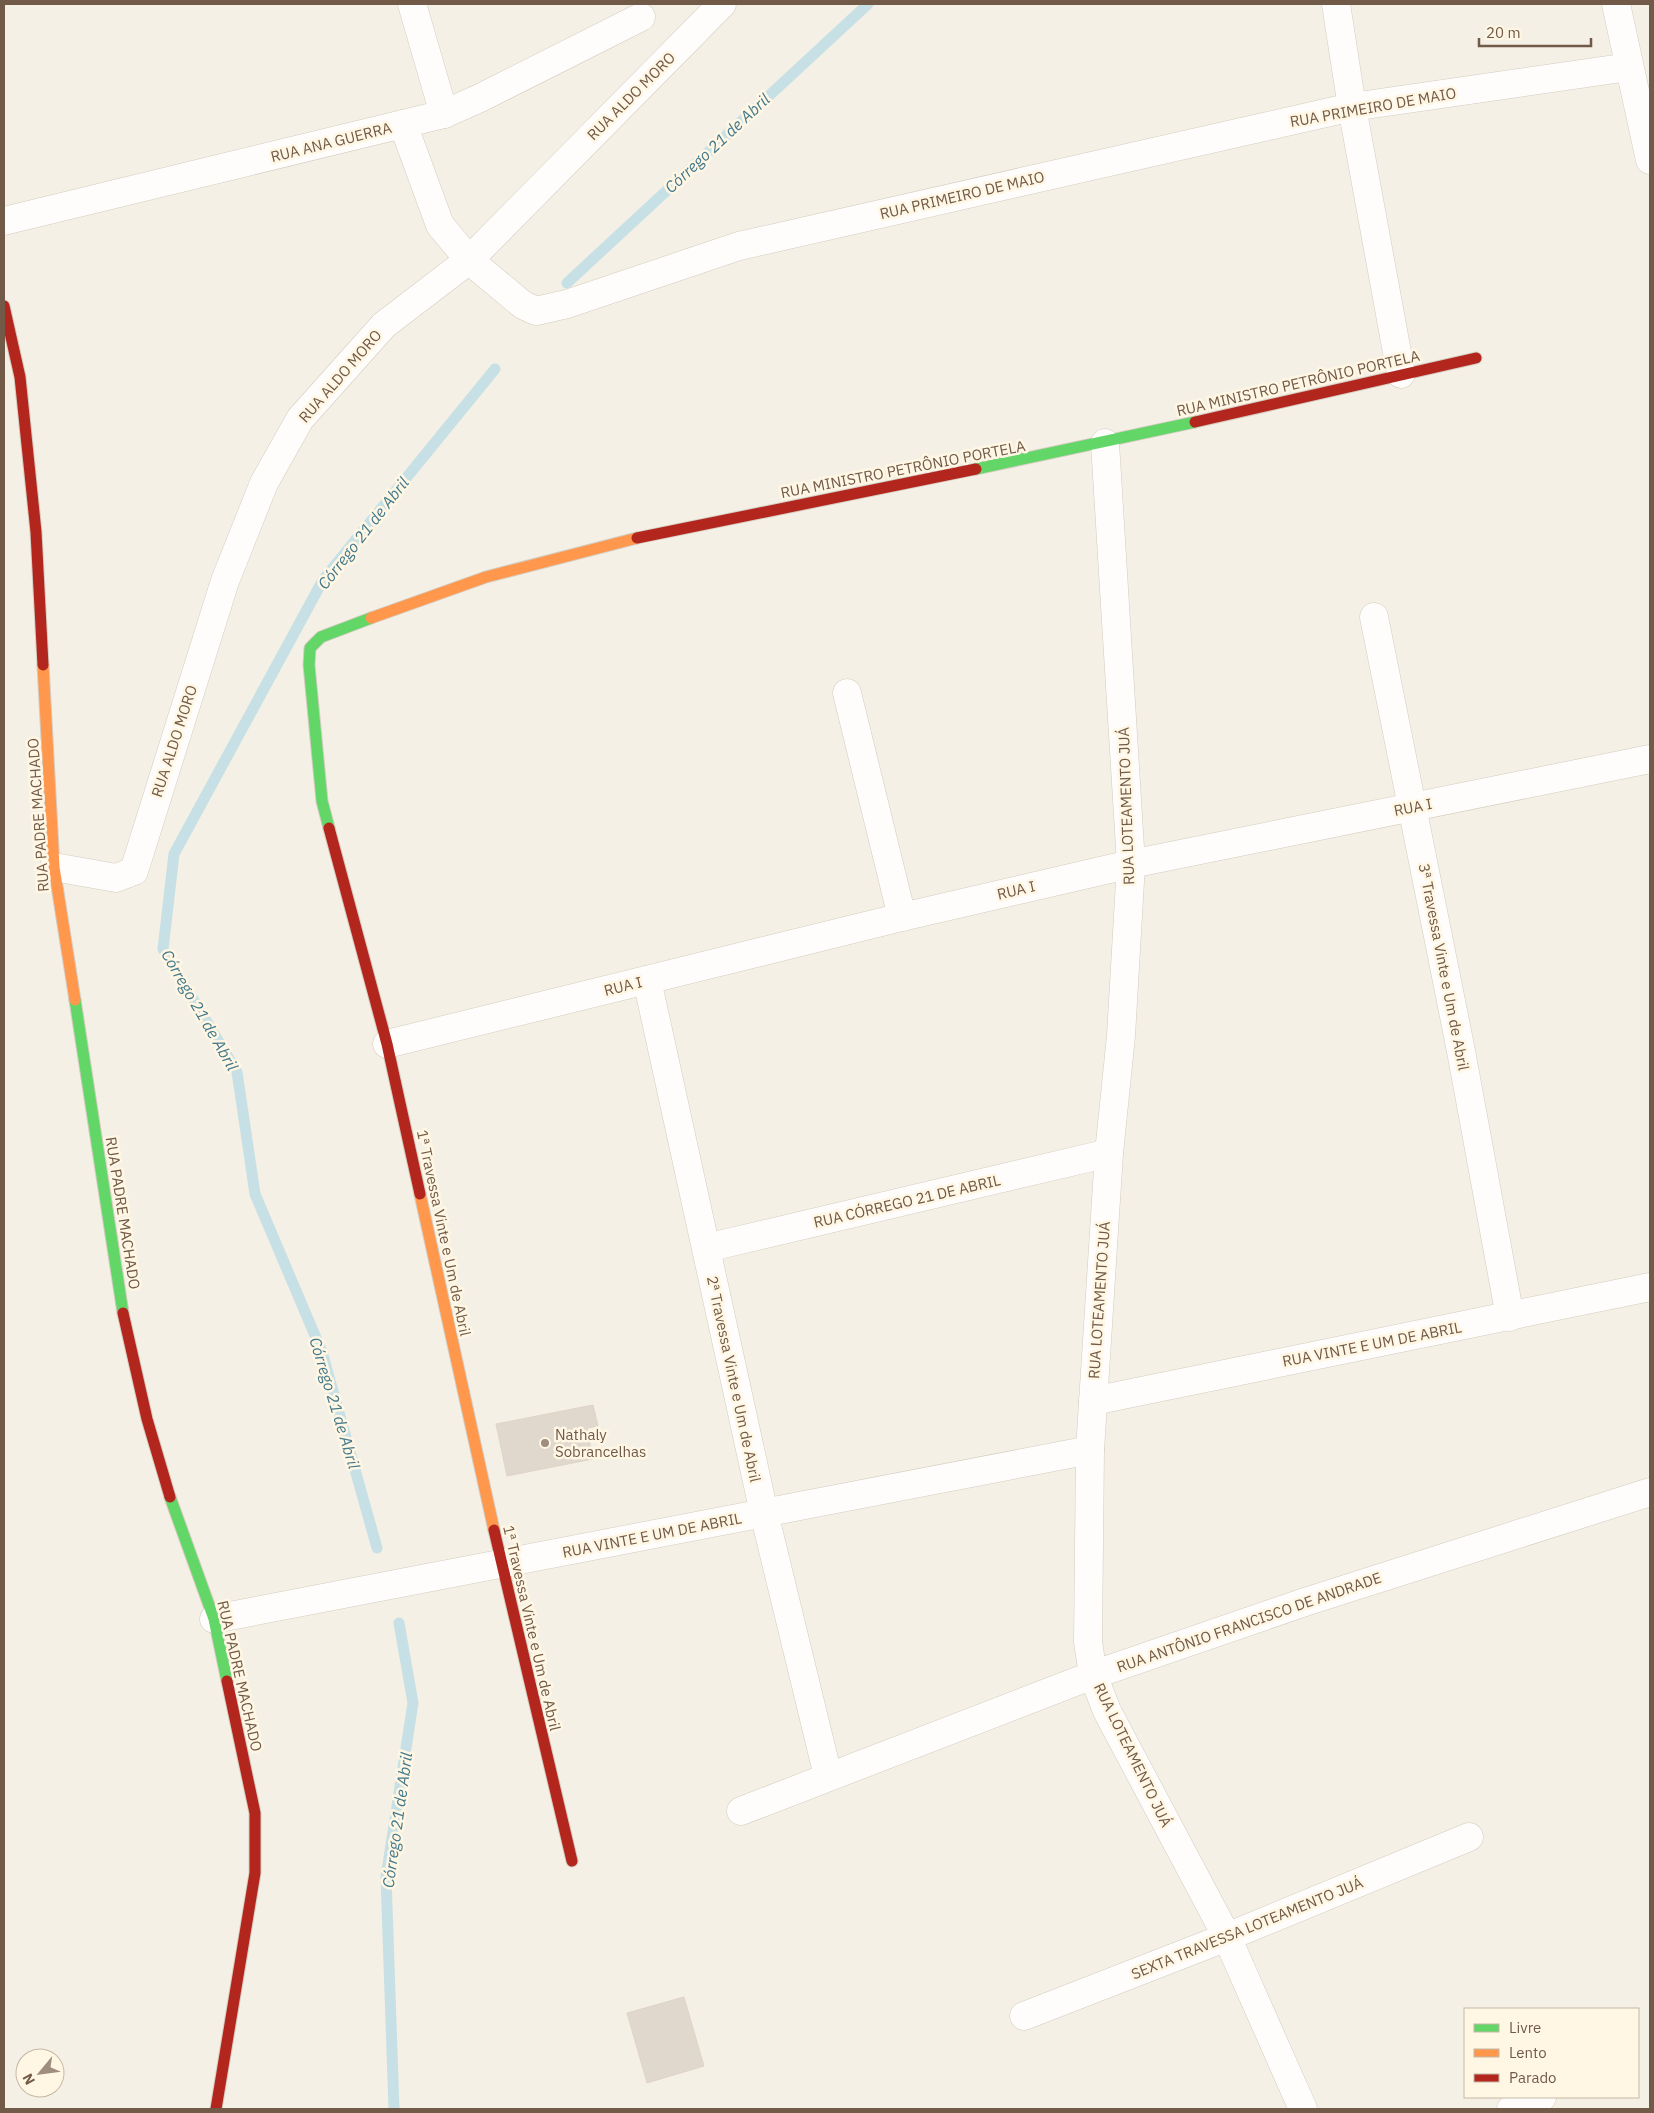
<svg xmlns="http://www.w3.org/2000/svg" width="1654" height="2113" font-family="'IBM Plex Sans',sans-serif">
  <style>
    .lines { fill: none; stroke-linecap: round; stroke-linejoin: round }
    .stream { stroke: #c7e0e5; stroke-width: 11 }
    .building { fill: #e1d8cd; stroke: #ded3c7 }
    .street-casing { stroke: #d3cbc0; stroke-width: 29 }
    .fast-casing { stroke: #d5ccc1; stroke-width: 13 }
    .slow-casing { stroke: #d5ccc1; stroke-width: 13 }
    .jam-casing { stroke: #d5ccc1; stroke-width: 13 }
    .street { stroke: #fefdfb; stroke-width: 28 }
    .fast { stroke: #63d668; stroke-width: 11 }
    .slow { stroke: #ff974d; stroke-width: 11 }
    .jam { stroke: #b3261e; stroke-width: 11 }
    .poi-dot { fill: #9f8e7e; stroke: #fff7e4; stroke-width: 2 }
    .labels { text-anchor: middle; dominant-baseline: central; stroke-width: 5; stroke-linejoin: round; paint-order: stroke }
    .street-label { font-size: 15px; fill: #715a47; stroke: #fff7e4 }
    .poi-label { font-size: 15px; fill: #715a47; stroke: #fff7e4; text-anchor: start }
    .water-label { font-size: 16px; font-style: italic; fill: #43798c; stroke: #fff7e4 }
  </style>
  <rect width="100%" height="100%" fill="#f5f0e5"/>
  <g class="lines">
    <g class="stream">
      <polyline points="567,283 868,4"/>
      <polyline points="377,1548 322,1352 255,1194 237,1072 163,949 174,854 323,580 495,369"/>
      <polyline points="394,2109 386,1877 413,1703 399,1623"/>
    </g>
  </g>
  <g class="building">
    <polygon points="593,1405 598,1426 587,1428 593,1459 507,1476 496,1424"/>
    <polygon points="684,1997 704,2066 647,2083 627,2013"/>
  </g>
  <g class="lines">
    <defs>
      <g id="street">
        <polyline points="412,4 444,114"/>
        <polyline points="1336,4 1352,107 1401,374"/>
        <polyline points="1616,4 1650,160"/>
        <polyline points="403,124 440,225 469,260 523,305 536,311 567,304 739,246 1352,107 1629,67"/>
        <polyline points="4,221 444,114 480,98 641,17"/>
        <polyline points="1105,443 1131,864 1121,1036 1109,1153 1090,1450 1088,1642 1093,1675 1107,1711 1227,1937 1303,2109"/>
        <polyline points="1374,617 1461,1051 1510,1317"/>
        <polyline points="847,693 902,917"/>
        <polyline points="54,867 116,878 134,871 225,581 264,483 300,419 384,325 469,260 722,4"/>
        <polyline points="647,980 764,1513 828,1776"/>
        <polyline points="387,1044 902,917 1131,864 1650,759"/>
        <polyline points="706,1248 1109,1153"/>
        <polyline points="1093,1401 1650,1287"/>
        <polyline points="214,1619 1090,1450"/>
        <polyline points="741,1811 1093,1675 1305,1602 1650,1492"/>
        <polyline points="1024,2016 1227,1937 1469,1837"/>
        <polyline points="1511,2109 1542,2097"/>
      </g>
      <g id="fast">
        <polyline points="976,469 1195,422"/>
        <polyline points="329,828 322,801 309,665 310,648 321,637 371,618"/>
        <polyline points="75,1000 123,1313"/>
        <polyline points="170,1497 214,1619 227,1681"/>
      </g>
      <g id="slow">
        <polyline points="371,618 486,577 637,538"/>
        <polyline points="43,665 54,867 75,1000"/>
        <polyline points="420,1194 494,1530"/>
      </g>
      <g id="jam">
        <polyline points="4,306 20,377 36,532 43,665"/>
        <polyline points="1195,422 1476,358"/>
        <polyline points="637,538 976,469"/>
        <polyline points="329,828 387,1044 420,1194"/>
        <polyline points="123,1313 147,1419 170,1497"/>
        <polyline points="494,1530 572,1861"/>
        <polyline points="216,2109 255,1873 255,1813 227,1681"/>
      </g>
    </defs>
    <use href="#street" class="street-casing"/>
    <use href="#fast" class="fast-casing"/>
    <use href="#slow" class="slow-casing"/>
    <use href="#jam" class="jam-casing"/>
    <use href="#street" class="street"/>
    <use href="#fast" class="fast"/>
    <use href="#slow" class="slow"/>
    <use href="#jam" class="jam"/>
  </g>
  <circle class="poi-dot" cx="545" cy="1443" r="5"/>
  <g class="labels">
    <g class="street-label">
      <text transform="translate(631 96) rotate(-45)">RUA ALDO MORO</text>
      <text transform="translate(1373 107) rotate(-10)">RUA PRIMEIRO DE MAIO</text>
      <text transform="translate(331 142) rotate(-14)">RUA ANA GUERRA</text>
      <text transform="translate(962 195) rotate(-13)">RUA PRIMEIRO DE MAIO</text>
      <text transform="translate(340 376) rotate(-49)">RUA ALDO MORO</text>
      <text transform="translate(1298 383) rotate(-13)">RUA MINISTRO PETRÔNIO PORTELA</text>
      <text transform="translate(903 469) rotate(-11)">RUA MINISTRO PETRÔNIO PORTELA</text>
      <text transform="translate(174 741) rotate(-72)">RUA ALDO MORO</text>
      <text transform="translate(1126 806) rotate(-92)">RUA LOTEAMENTO JUÁ</text>
      <text transform="translate(1413 807) rotate(-11)">RUA I</text>
      <text transform="translate(38 815) rotate(-94)">RUA PADRE MACHADO</text>
      <text transform="translate(1016 890) rotate(-13)">RUA I</text>
      <text transform="translate(1444 967) rotate(79)">3ª Travessa Vinte e Um de Abril</text>
      <text transform="translate(623 986) rotate(-14)">RUA I</text>
      <text transform="translate(907 1201) rotate(-13)">RUA CÓRREGO 21 DE ABRIL</text>
      <text transform="translate(123 1213) rotate(81)">RUA PADRE MACHADO</text>
      <text transform="translate(444 1233) rotate(78)">1ª Travessa Vinte e Um de Abril</text>
      <text transform="translate(1099 1300) rotate(-86)">RUA LOTEAMENTO JUÁ</text>
      <text transform="translate(1372 1344) rotate(-11)">RUA VINTE E UM DE ABRIL</text>
      <text transform="translate(734 1379) rotate(78)">2ª Travessa Vinte e Um de Abril</text>
      <text transform="translate(652 1535) rotate(-11)">RUA VINTE E UM DE ABRIL</text>
      <text transform="translate(1249 1622) rotate(-19)">RUA ANTÔNIO FRANCISCO DE ANDRADE</text>
      <text transform="translate(532 1628) rotate(77)">1ª Travessa Vinte e Um de Abril</text>
      <text transform="translate(240 1676) rotate(77)">RUA PADRE MACHADO</text>
      <text transform="translate(1133 1755) rotate(64)">RUA LOTEAMENTO JUÁ</text>
      <text transform="translate(1247 1928) rotate(-22)">SEXTA TRAVESSA LOTEAMENTO JUÁ</text>
    </g>
    <g class="poi-label">
      <text x="555" y="1434">Nathaly<tspan x="555" dy="17">Sobrancelhas</tspan></text>
    </g>
    <g class="water-label">
      <text transform="translate(717 143) rotate(-43)">Córrego 21 de Abril</text>
      <text transform="translate(363 533) rotate(-52)">Córrego 21 de Abril</text>
      <text transform="translate(200 1010) rotate(60)">Córrego 21 de Abril</text>
      <text transform="translate(335 1403) rotate(73)">Córrego 21 de Abril</text>
      <text transform="translate(397 1820) rotate(-82)">Córrego 21 de Abril</text>
    </g>
  </g>
  <rect width="1654" height="2113" fill="none" stroke="#715a47" stroke-width="10"/>
  <rect x="1464" y="2008" width="175" height="90" fill="#fff7e4" stroke="#c6b8a5"/>
  <rect x="1474" y="2024" width="25" height="8" fill="#63d668" stroke="#c6b8a5"/>
  <text x="1509" y="2033" font-size="15" fill="#715a47">Livre</text>
  <rect x="1474" y="2049" width="25" height="8" fill="#ff974d" stroke="#c6b8a5"/>
  <text x="1509" y="2058" font-size="15" fill="#715a47">Lento</text>
  <rect x="1474" y="2074" width="25" height="8" fill="#b3261e" stroke="#c6b8a5"/>
  <text x="1509" y="2083" font-size="15" fill="#715a47">Parado</text>
  <g transform="translate(40 2073) rotate(241)"><circle r="24" fill="#fff7e4" stroke="#c6b8a5"/>
  <path d="M0-4L9 19L0 12L-9 19Z" fill="#9f8e7e"/>
  <text y="-8" font-size="14" font-weight="bold" text-anchor="middle" fill="#715a47">N</text>
  </g>
  <path d="M1479 38v8h112v-8" fill="none" stroke="#715a47" stroke-width="2.5"/>
  <text x="1486" y="38" font-size="15" fill="#715a47" stroke="#fff7e4" stroke-width="4" paint-order="stroke">20 m</text>
</svg>
